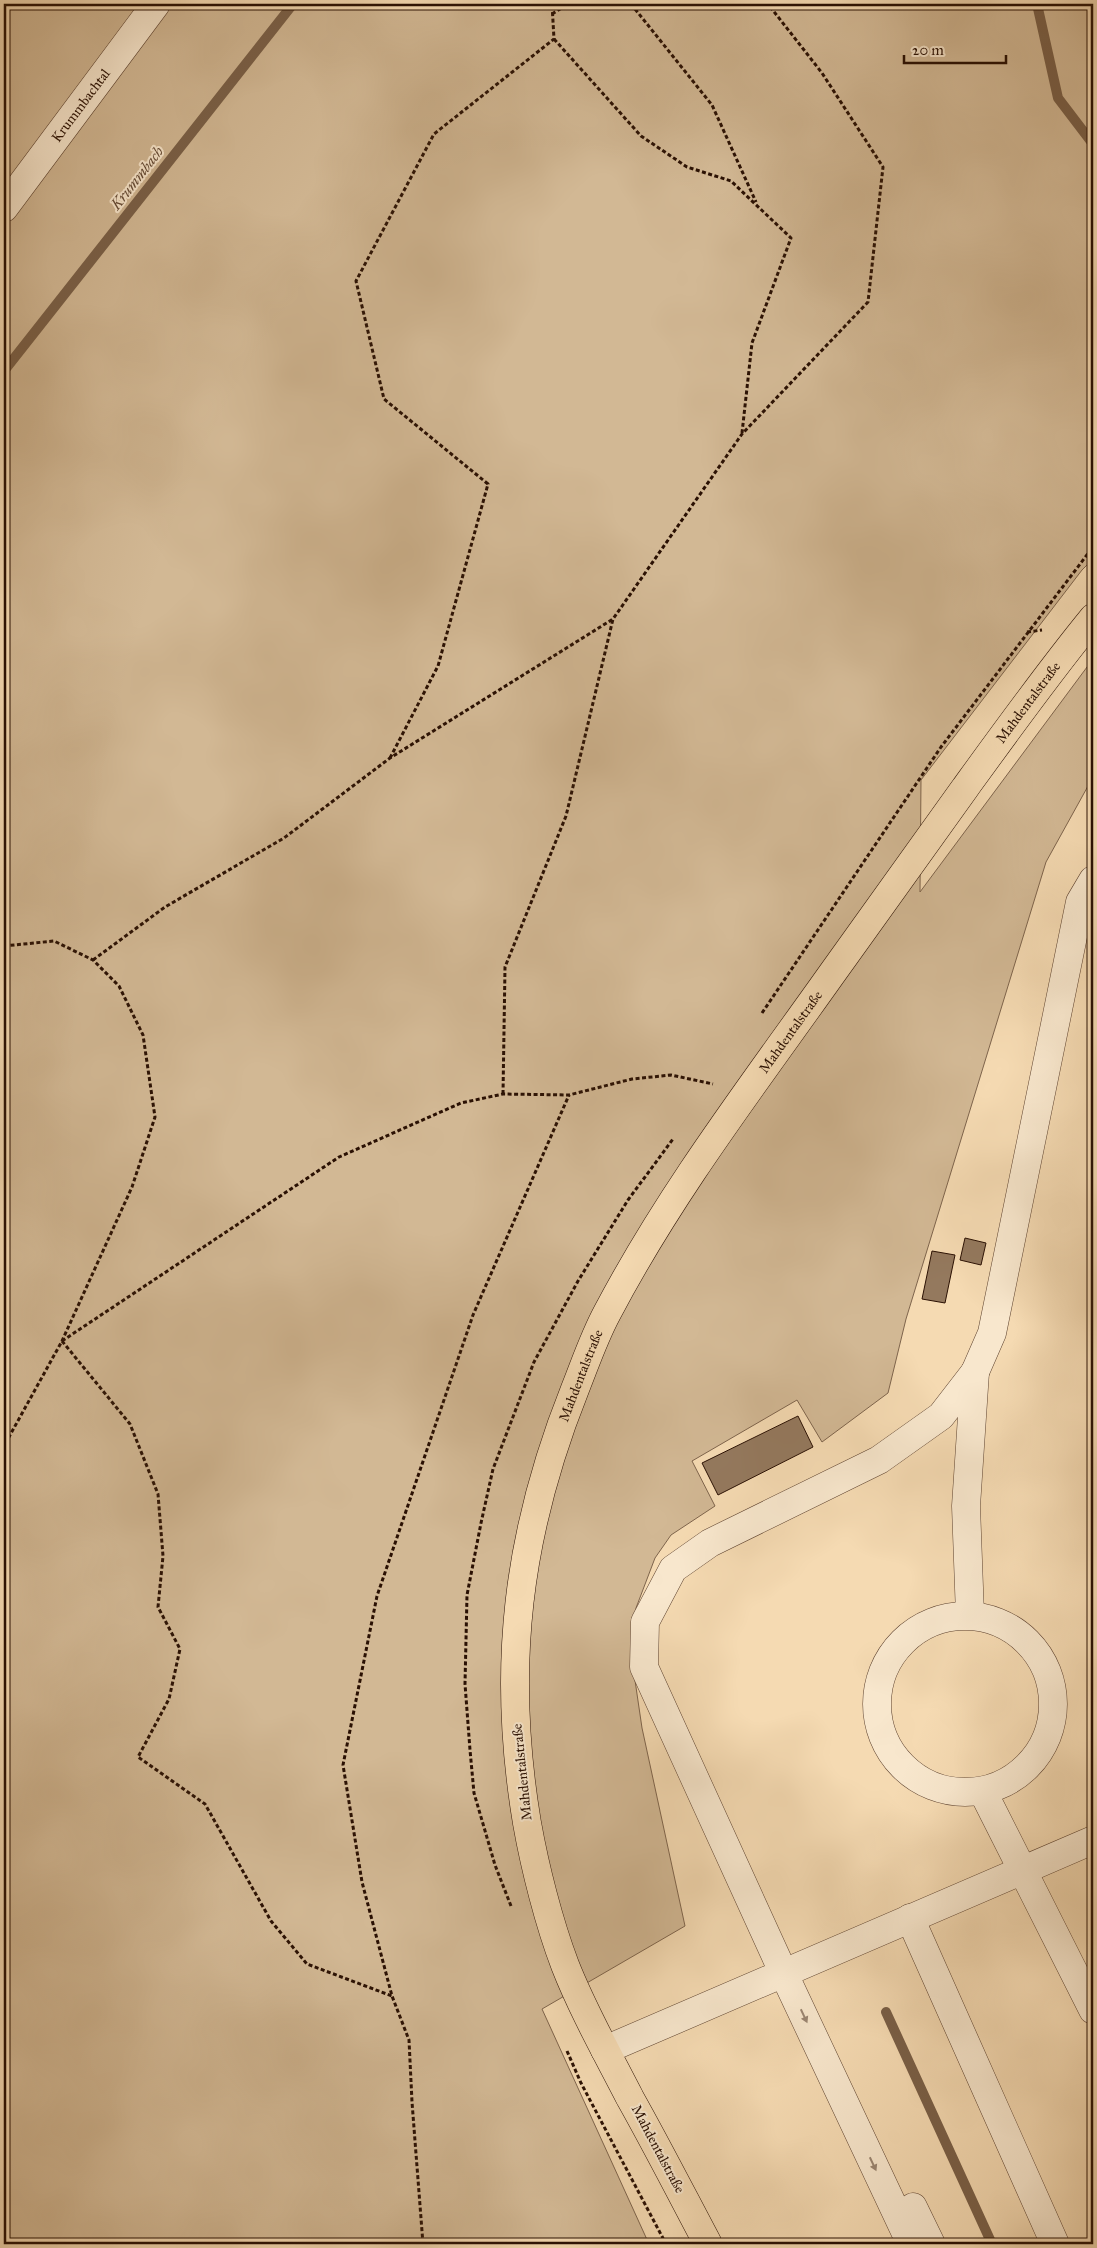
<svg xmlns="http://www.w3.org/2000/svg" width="1097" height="2248" font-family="'IM FELL Great Primer',serif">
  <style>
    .green { fill: #d2b894; stroke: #7e644c }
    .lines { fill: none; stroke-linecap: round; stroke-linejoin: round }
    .stream { stroke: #7a6048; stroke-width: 10 }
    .building { fill: #94795e; stroke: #2a1003 }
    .minor-casing { stroke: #5d422f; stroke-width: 29 }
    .major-casing { stroke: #2a1003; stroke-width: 29 }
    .path { stroke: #2a1003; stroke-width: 3; stroke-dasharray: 4 2.5; stroke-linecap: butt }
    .minor { stroke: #f8e7cd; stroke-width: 28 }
    .major { stroke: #f5dab2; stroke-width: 28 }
    .oneway { fill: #9b8672 }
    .labels { text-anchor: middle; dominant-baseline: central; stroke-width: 4; stroke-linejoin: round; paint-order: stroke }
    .street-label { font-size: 14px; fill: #2a1003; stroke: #f8e7cd }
    .water-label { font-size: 15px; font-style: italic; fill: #664c37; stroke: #f8e7cd }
  </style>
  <rect width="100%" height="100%" fill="#f5dab2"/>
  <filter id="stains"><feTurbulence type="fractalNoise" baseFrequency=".004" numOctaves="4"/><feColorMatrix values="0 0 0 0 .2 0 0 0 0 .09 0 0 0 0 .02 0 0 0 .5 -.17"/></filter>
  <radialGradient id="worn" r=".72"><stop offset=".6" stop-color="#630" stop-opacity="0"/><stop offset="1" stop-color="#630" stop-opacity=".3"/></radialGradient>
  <polygon class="green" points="4,4 1093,4 1093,559 1082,570 921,780 920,892 1093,659 1093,777 1046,862 906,1319 888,1393 822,1442 797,1400 692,1461 715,1506 671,1535 655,1558 636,1608 632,1660 642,1728 685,1926 542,2009 649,2244 4,2244"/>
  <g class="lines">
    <g class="stream">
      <polyline points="1037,4 1058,98 1093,144"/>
      <polyline points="4,371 293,4"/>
      <polyline points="886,2012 992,2244"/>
    </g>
  </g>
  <g class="building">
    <polygon points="965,1238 986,1243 981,1265 960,1260"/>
    <polygon points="932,1251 955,1255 945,1303 922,1299"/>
    <polygon points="798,1416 813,1447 718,1495 702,1463"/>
  </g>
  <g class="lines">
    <defs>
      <g id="minor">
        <path id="s1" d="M4 208 156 4"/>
        <polyline points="970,1615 966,1506 975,1372"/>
        <circle cx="965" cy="1704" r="88"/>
        <polyline points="983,1792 1093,2010"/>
        <polyline points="910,1918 1055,2244"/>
        <polyline points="605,2050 1093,1840"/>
        <polyline points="913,2207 931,2244"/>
        <polyline points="911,2244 783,1972 644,1667 645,1622 673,1569 710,1543 879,1460 941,1416 975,1372 992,1333 1080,902 1093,880"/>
      </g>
      <g id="major">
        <path id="s2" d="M708 2244C682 2195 657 2146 630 2098 608 2055 583 2011 565 1965 549 1923 535 1868 527 1823 501 1668 517 1534 575 1389 585 1364 594 1337 607 1313 670 1193 753 1085 831 975 876 912 921 850 965 788 1007 730 1048 673 1093 618"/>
      </g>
    </defs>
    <use href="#minor" class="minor-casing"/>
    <use href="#major" class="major-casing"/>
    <g class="path">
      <polyline points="631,4 712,105 756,202"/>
      <polyline points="552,14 568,4"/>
      <polyline points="554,39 641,136 687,167 731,181 791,238 752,343 742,433"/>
      <polyline points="1027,632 1042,630"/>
      <polyline points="390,758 438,666 488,484 384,399 356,281 434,134 554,39 552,4"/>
      <polyline points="4,946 54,941 93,960 119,986 143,1035 155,1117 132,1187 62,1341 4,1446"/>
      <polyline points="93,960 165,907 284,838 390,758 613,619"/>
      <polyline points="762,1013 941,747 1093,547"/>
      <polyline points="503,1094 505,967 566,816 613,619 742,434 868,302 883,167 822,73 768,4"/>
      <polyline points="62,1341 130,1424 158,1494 163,1556 158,1607 180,1649 169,1699 138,1757 205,1804 271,1921 307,1964 392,1996"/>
      <polyline points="62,1341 339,1157 461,1103 503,1094 569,1095 632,1079 671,1075 713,1084"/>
      <polyline points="511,1906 495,1865 474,1793 470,1750 465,1684 467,1595 481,1523 493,1469 534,1362 578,1281 628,1200 673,1139"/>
      <polyline points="567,2051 581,2083 666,2244"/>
      <polyline points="423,2244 412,2102 409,2040 392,1996 362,1882 343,1765 377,1596 473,1315 569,1095"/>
    </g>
    <use href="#minor" class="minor"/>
    <use href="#major" class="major"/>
  </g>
  <defs><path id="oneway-solid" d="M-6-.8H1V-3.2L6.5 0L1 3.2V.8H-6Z" transform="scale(1.25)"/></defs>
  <g class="oneway">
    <use href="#oneway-solid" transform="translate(804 2016) rotate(65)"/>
    <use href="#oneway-solid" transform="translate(873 2164) rotate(65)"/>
  </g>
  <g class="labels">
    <g class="street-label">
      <text stroke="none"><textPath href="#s1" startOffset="128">Krummbachtal</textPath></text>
      <text stroke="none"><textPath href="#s2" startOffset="1728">Mahdentalstraße</textPath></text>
      <text stroke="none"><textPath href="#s2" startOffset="1322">Mahdentalstraße</textPath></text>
      <text stroke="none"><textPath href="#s2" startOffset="918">Mahdentalstraße</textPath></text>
      <text transform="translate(522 1772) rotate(-96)">Mahdentalstraße</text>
      <text transform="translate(658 2149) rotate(62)">Mahdentalstraße</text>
    </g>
    <g class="water-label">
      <text transform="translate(137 178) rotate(-52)">Krummbach</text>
    </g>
  </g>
  <rect width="1097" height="2248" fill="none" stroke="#f5dab2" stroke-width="20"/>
  <rect x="5" y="5" width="1087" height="2238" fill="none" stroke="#2a1003" stroke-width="2.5"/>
  <rect x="10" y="10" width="1077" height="2228" fill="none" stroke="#2a1003"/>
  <path d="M904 55v8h102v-8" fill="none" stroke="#2a1003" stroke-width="2.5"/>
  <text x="912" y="55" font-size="15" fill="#2a1003" stroke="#f8e7cd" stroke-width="4" paint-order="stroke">20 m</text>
  <rect width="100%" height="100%" filter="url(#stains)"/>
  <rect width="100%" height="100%" fill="url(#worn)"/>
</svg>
